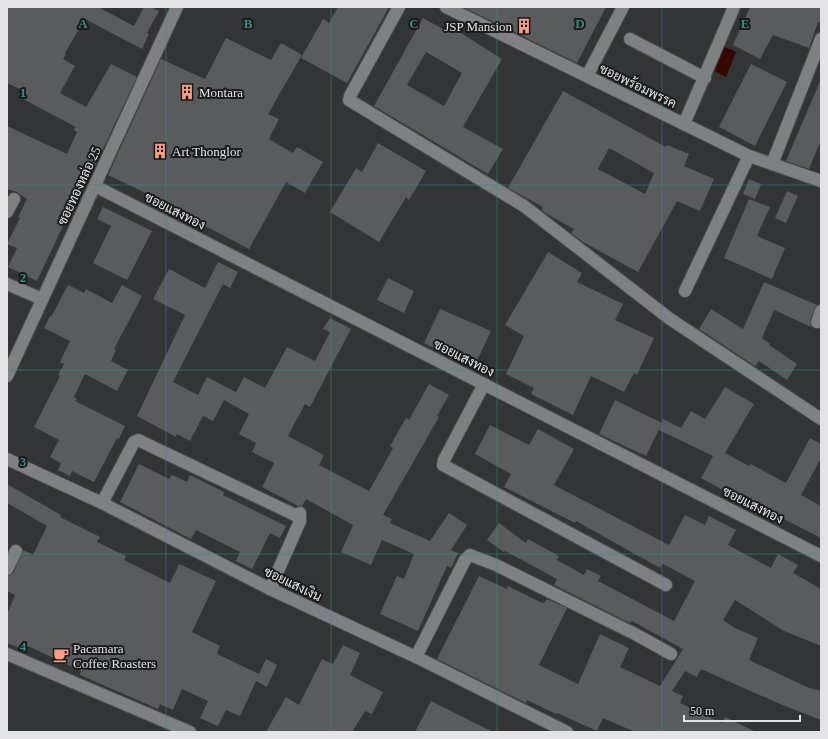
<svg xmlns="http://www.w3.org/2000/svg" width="828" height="739" font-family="'Times New Roman',Sarabun,serif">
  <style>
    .water { fill: #360801 }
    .building { fill: #595b5d; fill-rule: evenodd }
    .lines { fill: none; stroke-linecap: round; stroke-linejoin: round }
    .minor-casing { stroke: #4e4f52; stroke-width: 14 }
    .minor { stroke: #7f8083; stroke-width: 12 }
    .grid { fill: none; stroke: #398c86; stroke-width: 1; stroke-opacity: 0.55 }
    .labels { text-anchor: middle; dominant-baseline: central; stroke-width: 4; stroke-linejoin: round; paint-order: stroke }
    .poi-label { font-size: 13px; fill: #e3e3e5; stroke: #1b1b1c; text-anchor: start }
    .street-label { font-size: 13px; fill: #e3e3e5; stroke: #1b1b1c }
    .grid-label { font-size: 13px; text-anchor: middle; font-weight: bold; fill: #398c86; stroke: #1b1b1c; stroke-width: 4; stroke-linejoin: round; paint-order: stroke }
  </style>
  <rect width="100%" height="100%" fill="#323436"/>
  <polygon class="water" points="723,46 736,52 726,77 712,70"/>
  <g class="building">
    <polygon points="7,7 98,7 134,26 144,7 151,7 159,11 147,33 149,34 142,49 85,19 65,53 66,54 63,59 75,66 60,93 86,107 111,64 137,77 94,168 85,164 57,223 63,226 37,281 8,267 17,248 7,244 20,218 18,217 27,199 17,192 7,189 7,126 67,154 77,132 74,130 76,127 21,98 24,91 7,83"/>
    <polygon points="338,7 389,7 347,83 301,58 323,19 329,23"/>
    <polygon points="463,7 606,7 577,63"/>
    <polygon points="750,7 821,7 821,23 818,22 809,48 773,35 760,59 733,45"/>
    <path d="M423 18 450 33 453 28 502 59 463 127 503 149 488 174 374 106ZM426 52 462 73 444 106 407 85Z"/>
    <polygon points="226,38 271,60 281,43 302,55 268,114 279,119 269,139 293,153 297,147 323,162 305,193 286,182 249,249 190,218 192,215 108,175 161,59 205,79"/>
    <polygon points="751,64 787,82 755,146 719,127"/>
    <polygon points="821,79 821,140 809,169 786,161"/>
    <path d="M563 91 666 147 667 145 689 154 684 166 714 179 700 211 677 201 638 272 583 242 571 233 574 229 547 214 542 210 543 207 508 188ZM609 148 654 173 645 194 598 169Z"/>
    <polygon points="378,143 426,171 409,200 406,197 379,242 330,212 356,168 362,172"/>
    <polygon points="749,179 761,184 755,199 743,194"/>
    <polygon points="787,191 798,196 786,223 775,218"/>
    <polygon points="749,199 770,207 757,236 785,248 772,279 724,258"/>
    <polygon points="103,207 152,231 127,280 93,263 111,226 97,219"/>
    <polygon points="548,252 582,273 577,282 623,304 615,320 654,338 637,375 634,373 624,392 591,376 573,415 531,394 534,388 506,374 524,336 505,325"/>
    <polygon points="218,262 238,272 230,288 223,284 173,382 198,395 207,377 236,392 244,377 265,388 287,347 315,361 330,332 323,329 330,318 351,329 310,407 305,404 288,436 324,455 319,465 369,491 393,448 390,446 406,418 409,420 429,384 449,395 437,416 439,417 383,515 392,519 390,523 430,541 449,513 467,525 451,550 458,553 451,568 447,566 418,631 380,614 397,576 404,579 414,554 382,540 371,565 341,552 353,525 306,499 302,506 298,506 262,487 274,463 252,452 256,443 239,434 249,414 224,400 213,421 203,416 190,441 177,434 176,437 137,416 185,315 153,299 169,269 205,288"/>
    <polygon points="388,278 414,291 404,313 377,300"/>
    <polygon points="764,282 817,305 810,319 811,327 774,310 762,338 770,344 769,345 797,364 787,380 759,361 755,366 699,329 711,309 743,329"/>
    <polygon points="68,285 84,293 86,289 112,303 122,285 142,296 114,349 116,350 111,361 128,370 117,391 85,374 74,397 77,399 75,401 125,426 119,439 117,438 94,482 72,471 70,476 58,470 61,463 50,457 59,440 34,427 60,376 58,375 64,364 60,362 70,341 44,328 50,316 51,317"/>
    <polygon points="440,309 491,331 474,367 424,343"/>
    <polygon points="725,387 754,404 725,453 749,466 751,464 786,483 810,438 821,444 821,458 801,495 821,506 821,538 766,510 765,513 701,478 713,456 659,430 662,423 646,456 599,434 615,400 662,423 663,419 681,428 691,411 705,419"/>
    <polygon points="490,425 529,445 538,429 574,449 554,485 669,545 685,515 705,525 709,516 736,530 728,545 771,568 778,554 798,565 793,573 821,589 821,646 784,631 735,600 723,620 735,628 758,638 749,660 809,688 821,691 821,720 780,704 701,669 697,677 685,671 672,691 683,696 680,703 722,723 725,717 756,732 635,732 603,718 597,731 557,713 556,714 527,700 526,703 437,659 479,576 507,589 508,586 540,602 544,603 547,599 567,608 539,665 578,684 600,634 629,648 620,667 660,686 683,649 632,621 630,623 554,585 557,579 505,551 504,552 487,540 499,523 526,543 528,539 559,556 557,560 584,575 587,569 601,576 598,581 674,621 695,581 663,564 660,568 576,521 575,523 504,487 511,474 475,454"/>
    <polygon points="139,464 169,479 172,475 187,482 190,475 224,492 223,495 286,526 280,538 270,533 252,569 236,561 240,552 196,530 191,539 120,502"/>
    <polygon points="7,484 61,515 60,517 100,537 97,542 126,556 124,560 170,583 179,564 216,581 192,632 220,646 217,653 219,655 259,674 266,659 277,665 267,687 256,681 240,716 226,710 218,726 200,718 208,701 182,689 173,710 160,704 158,709 80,675 81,671 28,646 26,651 7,643 7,614 15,595 7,591 7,576 14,572 23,550 33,555 47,526 7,503"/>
    <polygon points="343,645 360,653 350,675 383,692 372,714 365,711 352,732 266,732 286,697 299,705 322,659 333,664"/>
    <polygon points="431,701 493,732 415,732"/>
  </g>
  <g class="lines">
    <defs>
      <g id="minor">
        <polyline points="399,7 350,96 349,100 524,206 670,319 821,419"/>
        <polyline points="446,7 749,156 821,181"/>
        <polyline points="630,39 705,78"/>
        <polyline points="587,76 623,7"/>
        <polyline points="684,124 734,7"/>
        <polyline points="772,164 821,39"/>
        <polyline points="95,186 821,556"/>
        <polyline points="7,212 14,199"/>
        <polyline points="7,284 42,299"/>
        <polyline points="685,291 749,156"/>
        <polyline points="817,322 821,311"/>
        <polyline points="7,376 177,7"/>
        <polyline points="484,384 444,460 443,465 666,585"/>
        <polyline points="7,459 102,503 270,589 416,657 567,732"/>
        <polyline points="102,503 134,442 138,440 295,515 300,513 300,521 270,589"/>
        <polyline points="7,569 16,551"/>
        <polyline points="7,654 190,732"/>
        <polyline points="416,657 465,560 470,555 496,565 635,634 671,654"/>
      </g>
    </defs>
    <use href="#minor" class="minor-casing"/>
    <use href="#minor" class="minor"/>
  </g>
  <path class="grid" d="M166 7V732M331 7V732M497 7V732M662 7V732M7 185H821M7 370H821M7 554H821"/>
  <defs>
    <symbol id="building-bare" viewBox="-9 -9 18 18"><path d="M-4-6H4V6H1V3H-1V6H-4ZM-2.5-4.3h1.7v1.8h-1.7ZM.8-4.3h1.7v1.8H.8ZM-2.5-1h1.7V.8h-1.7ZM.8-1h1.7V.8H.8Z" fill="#f49e88" stroke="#1b1b1c" stroke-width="2.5" paint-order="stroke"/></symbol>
    <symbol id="cafe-bare" viewBox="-9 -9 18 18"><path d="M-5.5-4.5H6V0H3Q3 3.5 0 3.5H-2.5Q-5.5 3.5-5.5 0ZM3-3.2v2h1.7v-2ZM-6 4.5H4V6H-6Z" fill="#f49e88" stroke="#1b1b1c" stroke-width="2.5" paint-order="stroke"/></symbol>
  </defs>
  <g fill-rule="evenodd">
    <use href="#building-bare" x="513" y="15" width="22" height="22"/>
    <use href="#building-bare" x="176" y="81" width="22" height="22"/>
    <use href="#building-bare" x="149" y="140" width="22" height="22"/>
    <use href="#cafe-bare" x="50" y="644" width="22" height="22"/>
  </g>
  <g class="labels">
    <g class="poi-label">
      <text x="512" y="26" text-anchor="end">JSP Mansion</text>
      <text x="199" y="92">Montara</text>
      <text x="172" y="151">Art Thonglor</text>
      <text x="73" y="648">Pacamara<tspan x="73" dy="15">Coffee Roasters</tspan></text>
    </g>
    <g class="street-label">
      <text transform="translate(638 86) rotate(26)">ซอยพร้อมพรรค</text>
      <text transform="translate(79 186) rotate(-65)">ซอยทองหล่อ 25</text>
      <text transform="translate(175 211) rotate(27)">ซอยแสงทอง</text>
      <text transform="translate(464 358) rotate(27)">ซอยแสงทอง</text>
      <text transform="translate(753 505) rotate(27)">ซอยแสงทอง</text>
      <text transform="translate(293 584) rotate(26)">ซอยแสงเงิน</text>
    </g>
  </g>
  <g class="grid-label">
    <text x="83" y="28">A</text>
    <text x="248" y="28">B</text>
    <text x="414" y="28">C</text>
    <text x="580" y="28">D</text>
    <text x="745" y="28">E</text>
    <text x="23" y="97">1</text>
    <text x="23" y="282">2</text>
    <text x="23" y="466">3</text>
    <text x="23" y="651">4</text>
  </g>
  <rect width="828" height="739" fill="none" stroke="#e3e3e5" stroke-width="16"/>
  <path d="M684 715v6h116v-6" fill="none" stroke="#e3e3e5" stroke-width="2"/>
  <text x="690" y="715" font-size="12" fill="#e3e3e5" stroke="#1b1b1c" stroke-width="3" paint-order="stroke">50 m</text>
</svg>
